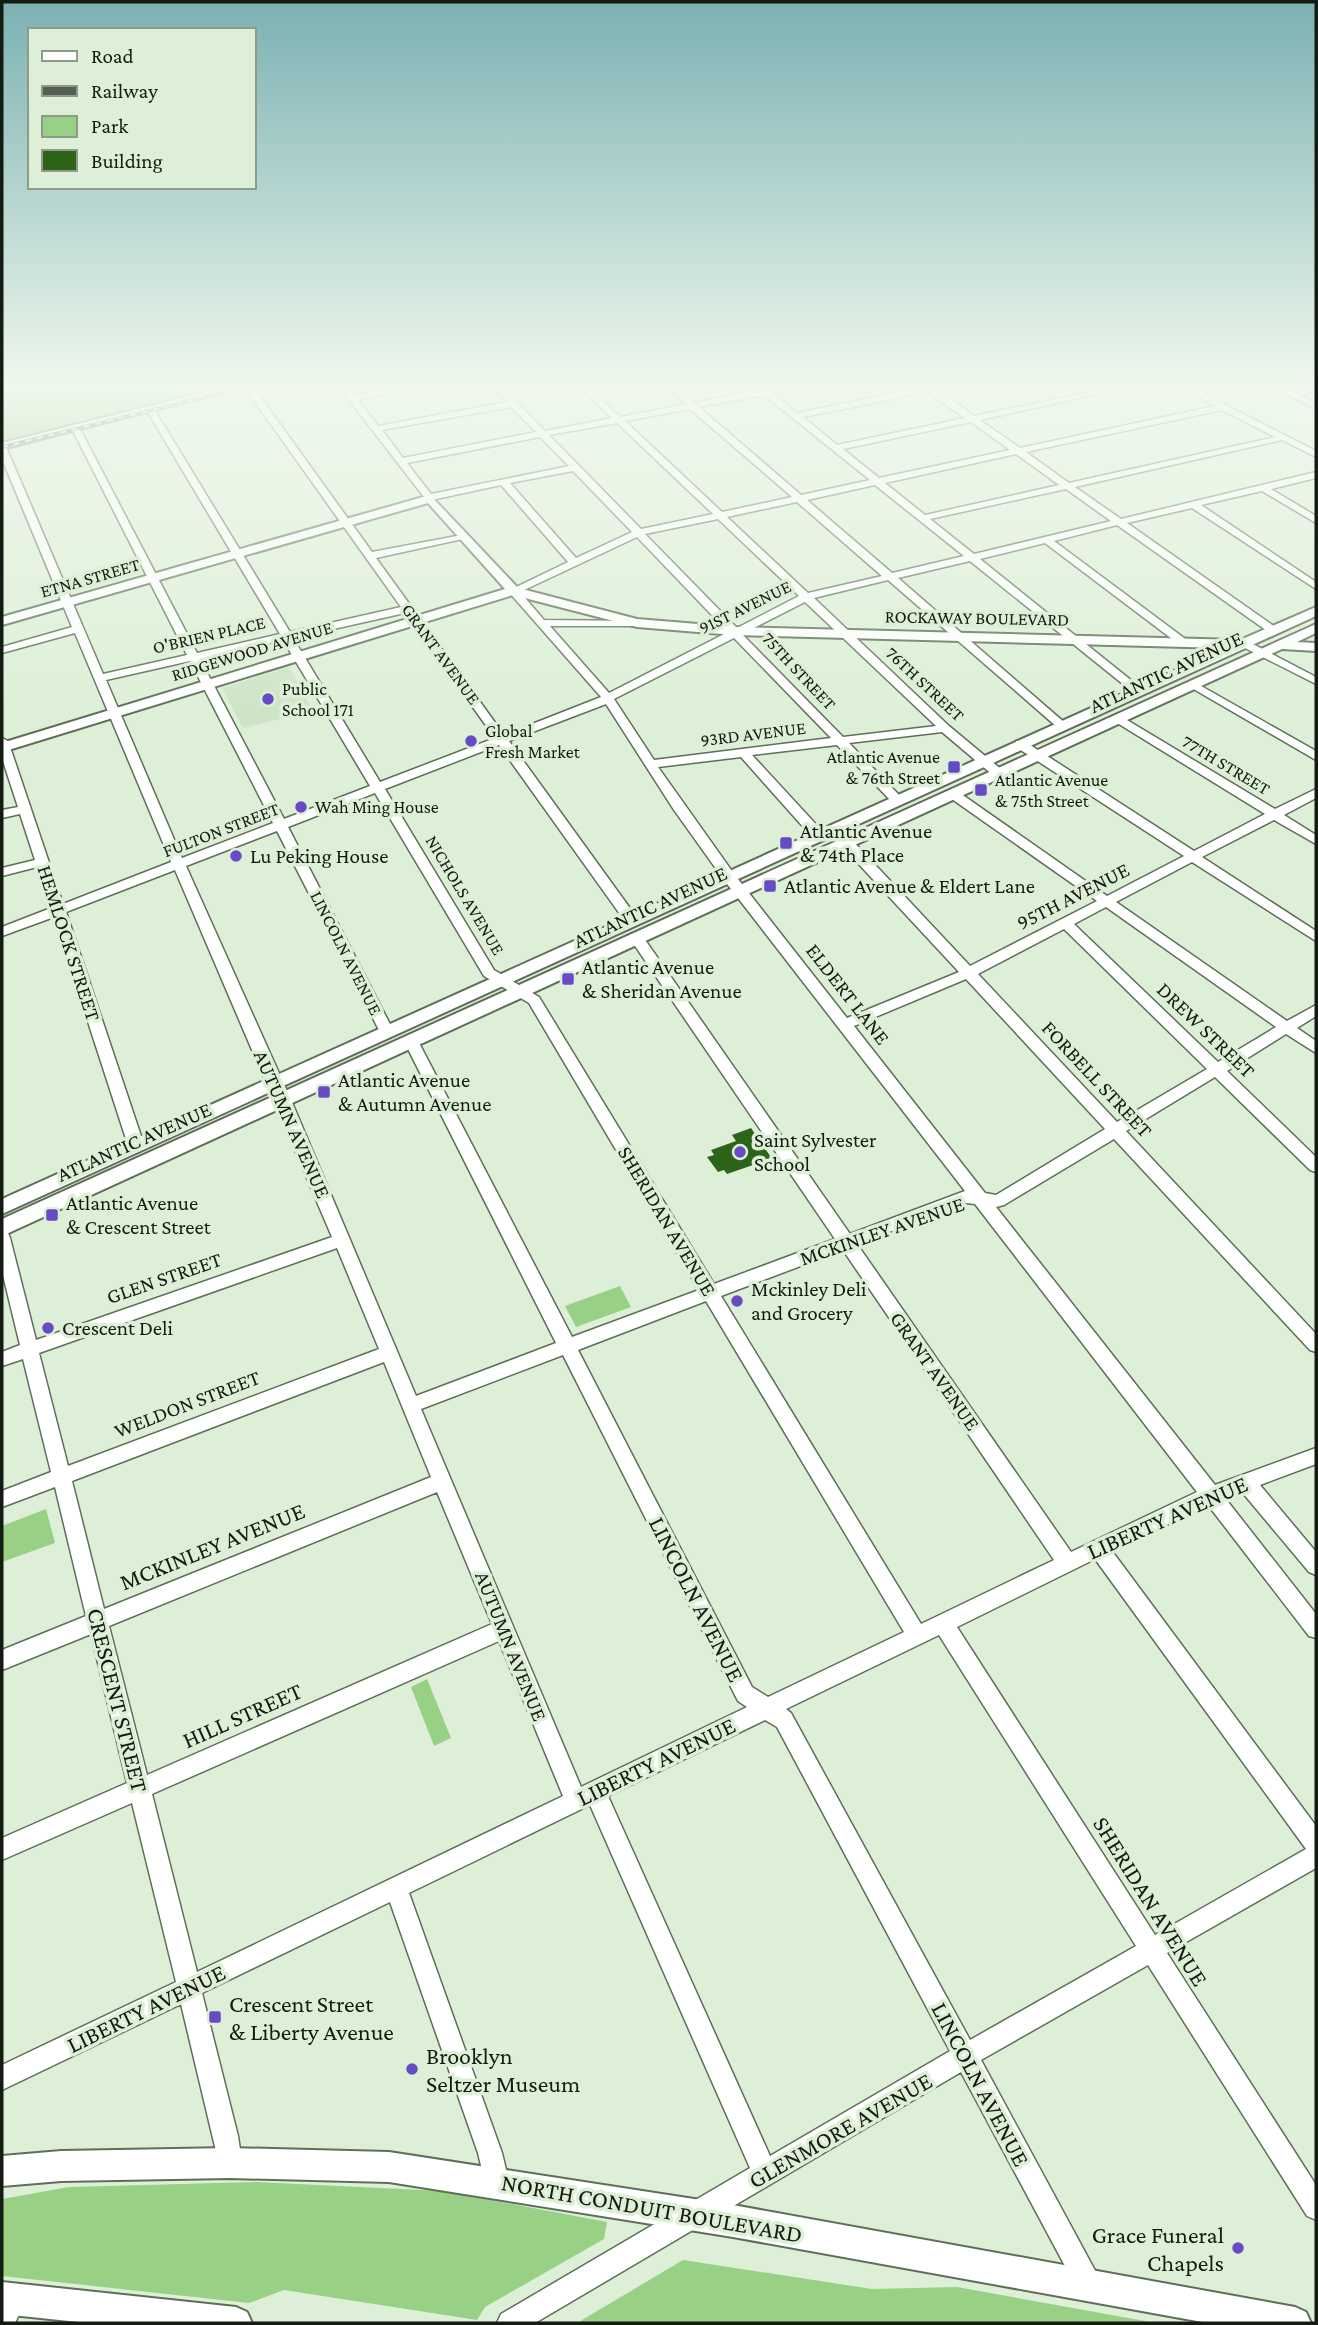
<svg xmlns="http://www.w3.org/2000/svg" width="1318" height="2325" font-family="'Crimson Pro',serif">
  <style>
    .built { fill: #cde5c6 }
    .green { fill: #98d086 }
    .building { fill: #2e641a }
    .lines { fill: none; stroke-linecap: round; stroke-linejoin: round }
    .minor-casing { stroke: #5e6e59; stroke-width: 3 }
    .major-casing { stroke: #5e6e59; stroke-width: 4 }
    .minor { fill: #fff; fill-rule: evenodd }
    .major { fill: #fff; fill-rule: evenodd }
    .rail-casing { stroke: #545f51; stroke-width: 3.5 }
    .rail { stroke: #ddf0d7; stroke-width: 2; stroke-dasharray: 6; stroke-linecap: butt }
    .poi-dot { fill: #664bc4; stroke: #ddf0d7; stroke-width: 2.5 }
    .labels { text-anchor: middle; dominant-baseline: central; stroke-width: 7; stroke-linejoin: round; paint-order: stroke }
    .far-street-label { font-size: 18px; fill: #141b12; stroke: #ddf0d7 }
    .far-poi-label { font-size: 18px; fill: #141b12; stroke: #ddf0d7; text-anchor: start }
    .street-label { font-size: 21px; fill: #141b12; stroke: #ddf0d7 }
    .poi-label { font-size: 21px; fill: #141b12; stroke: #ddf0d7; text-anchor: start }
    .near-street-label { font-size: 24px; fill: #141b12; stroke: #ddf0d7 }
    .near-poi-label { font-size: 24px; fill: #141b12; stroke: #ddf0d7; text-anchor: start }
  </style>
  <rect width="100%" height="100%" fill="#ddf0d7"/>
  <polygon class="built" points="289,667 313,711 243,728 222,688"/>
  <g class="green">
    <polygon points="2,388 219,388 2,441"/>
    <polygon points="620,1286 631,1307 576,1327 565,1306"/>
    <polygon points="46,1509 55,1543 2,1562 2,1526"/>
    <polygon points="427,1679 451,1738 434,1746 411,1687"/>
    <polygon points="256,2182 443,2191 607,2222 604,2239 485,2307 477,2320 284,2290 249,2303 2,2276 2,2199 69,2187"/>
    <polygon points="683,2260 872,2289 957,2287 1156,2323 577,2323"/>
  </g>
  <polygon class="building" points="751,1128 777,1166 758,1172 753,1165 727,1174 724,1170 718,1172 707,1157 714,1155 711,1150 736,1141 732,1135"/>
  <g class="lines">
    <defs>
      <g id="minor">
        <path d="M245 388H254L372 552 467 534V538L376 558 504 735 601 697 508 591 568 562 501 485 427 501 340 388H349L354 395 392 388H412L358 400 378 426 507 402 494 388H503L545 431 612 418 581 388H590L620 417 686 404 668 388H677L694 403 767 388 797 413 919 388H937L974 416 1108 388H1126L980 420 1020 448 1215 406 1182 388H1193L1316 451V457L1282 440 1075 487 1121 519 1316 472V478L1271 489 1316 516V523L1262 491 1201 505 1316 582V589L1192 508 1127 523 1278 629V633H1270L1117 525 1054 541 1188 641V645H1180L1045 543 980 559 1142 689V693H1134L970 561 898 578 1065 723V727H1057L888 580 814 598 949 726 1002 770V776H994L942 732 849 743 901 797V803H893L837 745 752 755 823 832V838H813L741 757 658 767 734 874 847 1018 959 972 841 845V839H851L970 966 1097 901 949 797V791H957L1107 896 1184 856 1016 747V741H1024L1194 851 1265 814 1114 721V717H1122L1275 809 1316 789V798L1284 815 1316 835V844L1274 820 1202 857 1316 931V941L1192 862 1116 902 1287 1021 1316 1005V1016L1297 1028 1316 1041V1053L1286 1034 1227 1071 1316 1157V1172L1310 1170 1215 1077 1126 1131 1316 1334V1352L1310 1350 1114 1139 1004 1205 996 1207 1215 1485 1316 1448V1464L1260 1485 1316 1552V1575L1309 1572 1242 1492 1225 1498 1316 1614V1638L1309 1636 1208 1505 1112 1551 1316 1826V1868L1167 1953 1316 2185V2220L1307 2216 1148 1965 981 2060 1098 2276 1102 2285 1098 2294 1089 2298 1080 2294 961 2072 535 2323H497L501 2314 750 2168 590 1805 409 1893 502 2153 509 2182 505 2191 496 2195 487 2191 478 2153 390 1902 202 1993 238 2136 242 2163 239 2172 230 2175 221 2172 181 2004 2 2090V2065L176 1982 132 1803 2 1860V1838L127 1783 91 1634 2 1670V1650L86 1616 55 1487 2 1507V1491L51 1472 23 1359 2 1366V1352L20 1345 2 1271V1232L8 1233 10 1238 36 1340 332 1237 175 870 66 912 144 1145 142 1149H130L128 1145 54 917 2 936V927L51 908 37 867 2 876V868L35 860 20 814 2 818V810L18 807 2 758V738L8 741 63 904 171 862 75 633 2 653V647L72 627 2 459V446L7 449 103 674 187 655 71 427 75 424 79 427 197 653 280 634 146 409 150 406 154 409 290 632 401 607ZM928 392 965 418 837 445 803 417ZM764 395 870 480 801 495 699 407ZM511 407 536 432 403 458 382 430ZM690 409 792 497 722 512 625 421ZM1222 410 1275 437 1069 483 1026 452ZM971 422 1010 450 879 478 843 449ZM617 423 713 514 641 529 549 435ZM540 437 569 466 431 494 407 463ZM1016 454 1059 485 925 515 885 483ZM573 471 632 532 576 558 510 483ZM875 485 964 556 892 573 807 500ZM1066 489 1111 521 974 554 930 519ZM797 502 882 576 808 593 727 517ZM718 519 799 596 737 628 645 534ZM637 537 728 632 609 693 550 626H637L641 625V621L544 620 520 592ZM805 602 936 726 843 737 742 634ZM405 613 495 738 380 782 293 638ZM734 638 831 738 654 760 614 699ZM283 640 370 786 284 819 200 659ZM190 661 273 823 182 858 106 680ZM606 704 674 810 724 880 965 1191 850 1234 641 934H631L629 937 631 940 835 1239 714 1284 539 997 494 970 385 789 499 745 627 924H637L639 921 637 918 509 741ZM375 793 484 976 529 1003 699 1290 572 1337 418 1041 411 1036 406 1037 404 1041 556 1343 416 1396 291 1100 186 866 277 831 380 1032 382 1036H392L394 1032 288 827ZM1106 907 1276 1027 1218 1062 1074 924ZM1064 929 1207 1069 1117 1122 978 974ZM966 979 1105 1129 996 1195 985 1193 854 1026ZM966 1203 975 1204 1197 1492 1071 1552 857 1244ZM337 1248 379 1349 68 1466 39 1353ZM843 1250 1054 1560 921 1624 721 1296ZM706 1301 904 1632 768 1697 752 1687 578 1350ZM563 1355 738 1701 747 1707 581 1787 421 1409ZM384 1362 431 1477 104 1609 72 1481ZM437 1492 492 1624 147 1775 109 1626ZM1095 1559 1306 1849 1155 1935 957 1627ZM939 1635 1136 1946 970 2040 791 1713 786 1709ZM499 1641 563 1796 197 1972 152 1794ZM765 1720 777 1727 950 2051 770 2156 608 1796Z"/>
        <polygon points="1275,388 1286,388 1316,403 1316,409"/>
        <polygon points="1241,642 1249,642 1316,677 1316,684 1241,646"/>
        <polygon points="1194,682 1316,751 1316,760 1190,687 1188,685"/>
        <polygon points="13,2287 22,2291 26,2300 15,2323 2,2323 2,2295 4,2291"/>
      </g>
      <g id="major">
        <polygon points="222,388 241,388 2,449 2,443"/>
        <polygon points="430,495 518,588 637,619 734,627 1240,640 1316,607 1316,616 2,1214 2,1199 1224,648 734,635 637,627 513,595 2,752 2,743 505,589 428,503 2,625 2,617"/>
        <polygon points="1316,624 1316,633 1297,642 1316,643 1316,651 1282,649 2,1236 2,1219"/>
        <polygon points="230,2148 389,2152 733,2205 1295,2307 1306,2312 1311,2323 1208,2323 733,2237 389,2182 230,2178 61,2181 2,2186 2,2156 61,2151"/>
        <polygon points="2,2282 236,2307 247,2312 252,2323 88,2323 2,2314"/>
      </g>
    </defs>
    <use href="#minor" class="minor-casing"/>
    <use href="#major" class="major-casing"/>
    <use href="#minor" class="minor"/>
    <use href="#major" class="major"/>
    <defs>
      <polyline id="rail" points="2,447 242,388"/>
    </defs>
    <use href="#rail" class="rail-casing"/>
    <use href="#rail" class="rail"/>
  </g>
  <linearGradient id="sky" x2="0" y2="1"><stop stop-color="#7ab1b3"/><stop offset="0.54" stop-color="#f0f8ed"/><stop offset="1" stop-color="#f0f8ed" stop-opacity="0"/></linearGradient>
  <rect width="1318" height="714" fill="url(#sky)"/>
  <g class="poi-dot">
    <circle cx="268" cy="699" r="7"/>
    <circle cx="471" cy="741" r="7"/>
    <rect x="947" y="760" width="14" height="14" rx="3.5"/>
    <rect x="974" y="783" width="14" height="14" rx="3.5"/>
    <circle cx="301" cy="807" r="7"/>
    <rect x="779" y="836" width="14" height="14" rx="3.5"/>
    <circle cx="236" cy="856" r="7"/>
    <rect x="763" y="879" width="14" height="14" rx="3.5"/>
    <rect x="561" y="972" width="14" height="14" rx="3.5"/>
    <rect x="317" y="1085" width="14" height="14" rx="3.5"/>
    <circle cx="740" cy="1152" r="7"/>
    <rect x="45" y="1208" width="14" height="14" rx="3.5"/>
    <circle cx="737" cy="1301" r="7"/>
    <circle cx="48" cy="1328" r="7"/>
    <rect x="208" y="2010" width="14" height="14" rx="3.5"/>
    <circle cx="412" cy="2069" r="7"/>
    <circle cx="1238" cy="2248" r="7"/>
  </g>
  <g class="labels">
    <g class="far-street-label">
      <text transform="translate(90 578) rotate(-16)">ETNA STREET</text>
      <text transform="translate(745 607) rotate(-26)">91ST AVENUE</text>
      <text transform="translate(977 618) rotate(1)">ROCKAWAY BOULEVARD</text>
      <text transform="translate(209 635) rotate(-13)">O'BRIEN PLACE</text>
      <text transform="translate(252 651) rotate(-17)">RIDGEWOOD AVENUE</text>
      <text transform="translate(441 654) rotate(54)">GRANT AVENUE</text>
      <text transform="translate(799 671) rotate(47)">75TH STREET</text>
      <text transform="translate(925 684) rotate(43)">76TH STREET</text>
      <text transform="translate(753 734) rotate(-7)">93RD AVENUE</text>
      <text transform="translate(1226 765) rotate(31)">77TH STREET</text>
      <text transform="translate(221 830) rotate(-21)">FULTON STREET</text>
      <text transform="translate(465 895) rotate(59)">NICHOLS AVENUE</text>
      <text transform="translate(346 953) rotate(63)">LINCOLN AVENUE</text>
    </g>
    <g class="far-poi-label">
      <text x="282" y="689">Public<tspan x="282" dy="21">School 171</tspan></text>
      <text x="485" y="731">Global<tspan x="485" dy="21">Fresh Market</tspan></text>
      <text x="940" y="757" text-anchor="end">Atlantic Avenue<tspan x="940" dy="21">&amp; 76th Street</tspan></text>
      <text x="995" y="780">Atlantic Avenue<tspan x="995" dy="21">&amp; 75th Street</tspan></text>
      <text x="315" y="807">Wah Ming House</text>
    </g>
    <g class="street-label">
      <text transform="translate(1166 672) rotate(-25)">ATLANTIC AVENUE</text>
      <text transform="translate(1073 896) rotate(-27)">95TH AVENUE</text>
      <text transform="translate(650 907) rotate(-25)">ATLANTIC AVENUE</text>
      <text transform="translate(69 943) rotate(72)">HEMLOCK STREET</text>
      <text transform="translate(848 994) rotate(52)">ELDERT LANE</text>
      <text transform="translate(1206 1030) rotate(44)">DREW STREET</text>
      <text transform="translate(1097 1079) rotate(47)">FORBELL STREET</text>
      <text transform="translate(292 1124) rotate(66)">AUTUMN AVENUE</text>
      <text transform="translate(134 1142) rotate(-24)">ATLANTIC AVENUE</text>
      <text transform="translate(667 1221) rotate(59)">SHERIDAN AVENUE</text>
      <text transform="translate(882 1231) rotate(-19)">MCKINLEY AVENUE</text>
      <text transform="translate(164 1278) rotate(-19)">GLEN STREET</text>
      <text transform="translate(935 1371) rotate(55)">GRANT AVENUE</text>
      <text transform="translate(187 1404) rotate(-21)">WELDON STREET</text>
      <text transform="translate(511 1646) rotate(68)">AUTUMN AVENUE</text>
    </g>
    <g class="poi-label">
      <text x="800" y="831">Atlantic Avenue<tspan x="800" dy="24">&amp; 74th Place</tspan></text>
      <text x="250" y="856">Lu Peking House</text>
      <text x="784" y="886">Atlantic Avenue &amp; Eldert Lane</text>
      <text x="582" y="967">Atlantic Avenue<tspan x="582" dy="24">&amp; Sheridan Avenue</tspan></text>
      <text x="338" y="1080">Atlantic Avenue<tspan x="338" dy="24">&amp; Autumn Avenue</tspan></text>
      <text x="754" y="1140">Saint Sylvester<tspan x="754" dy="24">School</tspan></text>
      <text x="66" y="1203">Atlantic Avenue<tspan x="66" dy="24">&amp; Crescent Street</tspan></text>
      <text x="751" y="1289">Mckinley Deli<tspan x="751" dy="24">and Grocery</tspan></text>
      <text x="62" y="1328">Crescent Deli</text>
    </g>
    <g class="near-street-label">
      <text transform="translate(1167 1517) rotate(-24)">LIBERTY AVENUE</text>
      <text transform="translate(212 1546) rotate(-22)">MCKINLEY AVENUE</text>
      <text transform="translate(697 1599) rotate(63)">LINCOLN AVENUE</text>
      <text transform="translate(118 1700) rotate(76)">CRESCENT STREET</text>
      <text transform="translate(242 1715) rotate(-24)">HILL STREET</text>
      <text transform="translate(656 1761) rotate(-26)">LIBERTY AVENUE</text>
      <text transform="translate(1151 1901) rotate(58)">SHERIDAN AVENUE</text>
      <text transform="translate(146 2008) rotate(-26)">LIBERTY AVENUE</text>
      <text transform="translate(981 2084) rotate(62)">LINCOLN AVENUE</text>
      <text transform="translate(840 2130) rotate(-30)">GLENMORE AVENUE</text>
      <text transform="translate(652 2208) rotate(10)">NORTH CONDUIT BOULEVARD</text>
    </g>
    <g class="near-poi-label">
      <text x="229" y="2003">Crescent Street<tspan x="229" dy="28">&amp; Liberty Avenue</tspan></text>
      <text x="426" y="2055">Brooklyn<tspan x="426" dy="28">Seltzer Museum</tspan></text>
      <text x="1224" y="2234" text-anchor="end">Grace Funeral<tspan x="1224" dy="28">Chapels</tspan></text>
    </g>
  </g>
  <rect width="1318" height="2325" fill="none" stroke="#141b12" stroke-width="7"/>
  <rect x="28" y="28" width="228" height="161" fill="#ddf0d7" stroke="#8d9b88" stroke-width="2"/>
  <rect x="42" y="51" width="35" height="10" fill="#ffffff" stroke="#8d9b88" stroke-width="2"/>
  <text x="91" y="63" font-size="21" fill="#141b12">Road</text>
  <rect x="42" y="86" width="35" height="10" fill="#545f51" stroke="#8d9b88" stroke-width="2"/>
  <text x="91" y="98" font-size="21" fill="#141b12">Railway</text>
  <rect x="42" y="116" width="35" height="21" fill="#98d086" stroke="#8d9b88" stroke-width="2"/>
  <text x="91" y="133" font-size="21" fill="#141b12">Park</text>
  <rect x="42" y="150" width="35" height="21" fill="#2e641a" stroke="#8d9b88" stroke-width="2"/>
  <text x="91" y="168" font-size="21" fill="#141b12">Building</text>
</svg>
